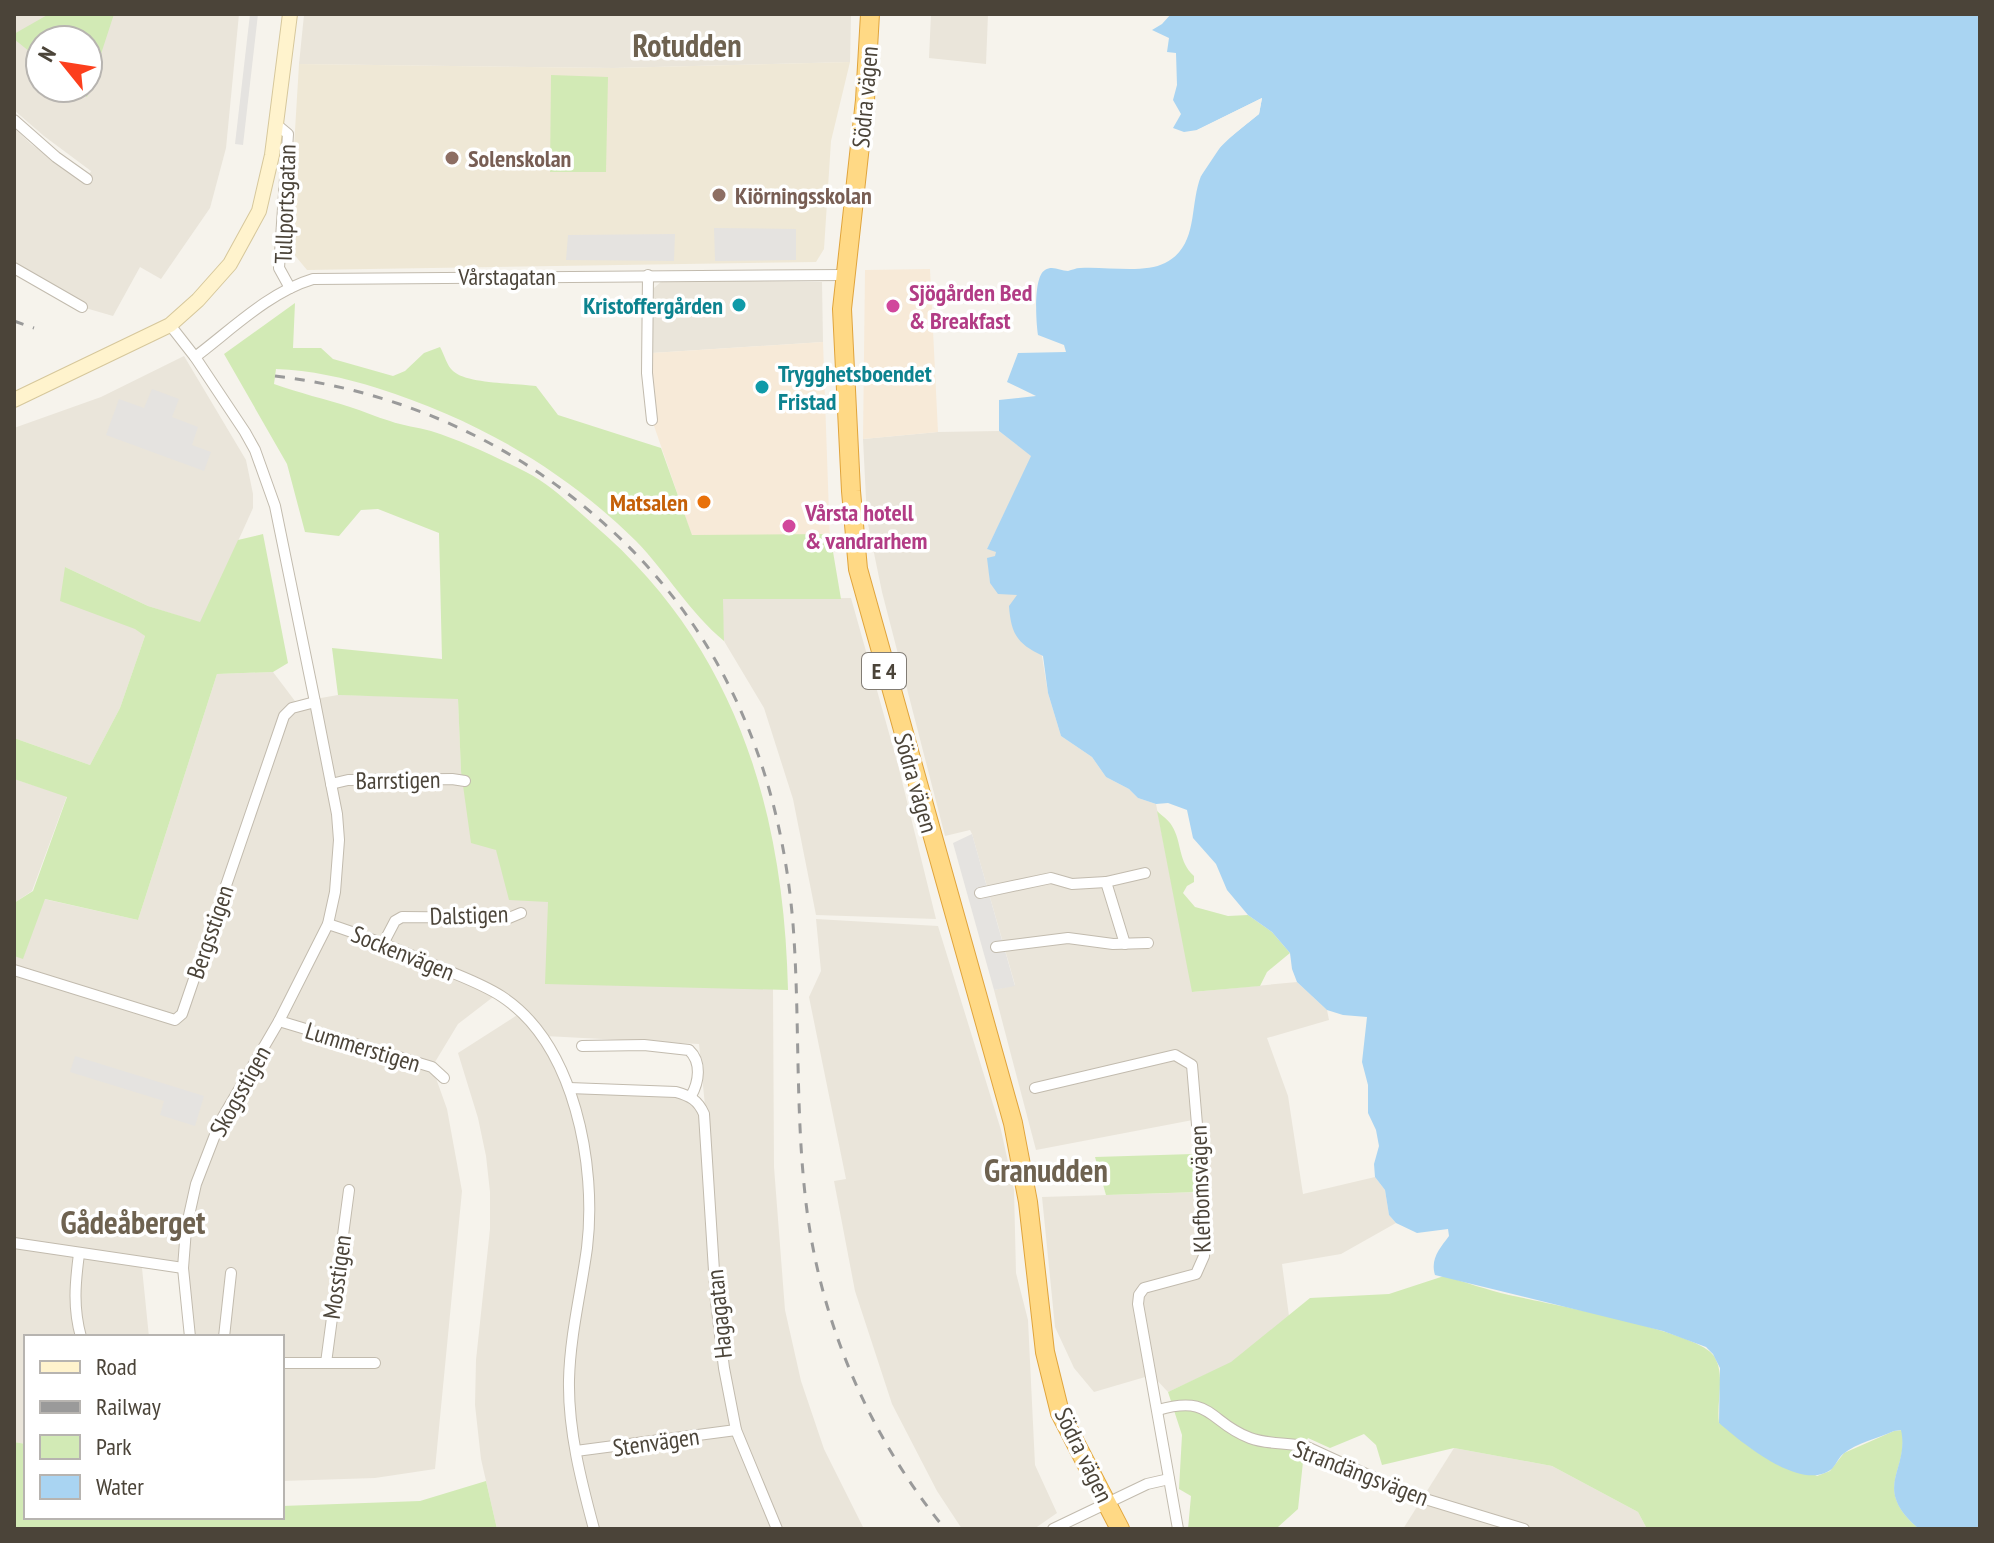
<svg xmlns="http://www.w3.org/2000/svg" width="1994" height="1543" font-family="'PT Sans Narrow',sans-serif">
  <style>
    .residential { fill: #eae5da; fill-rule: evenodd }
    .commercial { fill: #f7ead8 }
    .education { fill: #efe8d6 }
    .green { fill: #d2eab5 }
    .parking { fill: #e5e3e0 }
    .water { fill: #a9d4f2 }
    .pier { fill: #f6f3ec }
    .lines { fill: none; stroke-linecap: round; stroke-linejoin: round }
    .minor-casing { stroke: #c2bbae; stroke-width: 12 }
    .secondary-casing { stroke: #d6c79b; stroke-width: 16 }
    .trunk-casing { stroke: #e0a43c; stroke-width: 20 }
    .minor { stroke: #fff; stroke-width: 10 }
    .secondary { stroke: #fff3cd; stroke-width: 14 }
    .trunk { stroke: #ffd985; stroke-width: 18 }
    .rail { stroke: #9a9a9a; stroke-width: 3; stroke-dasharray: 10 10; stroke-linecap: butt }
    .education-dot { fill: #8d6e63; stroke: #fff; stroke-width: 3 }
    .culture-dot { fill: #0f9aa8; stroke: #fff; stroke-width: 3 }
    .hotel-dot { fill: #d1479c; stroke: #fff; stroke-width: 3 }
    .food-dot { fill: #e8710a; stroke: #fff; stroke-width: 3 }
    .labels { text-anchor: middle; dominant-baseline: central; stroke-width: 7; stroke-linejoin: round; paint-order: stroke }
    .shield { fill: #fff; stroke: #817c74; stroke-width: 2 }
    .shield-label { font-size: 22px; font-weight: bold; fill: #4b4439 }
    .street-label { font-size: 24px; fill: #4b4439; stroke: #fff }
    .education-label { font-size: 24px; font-weight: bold; fill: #785e54; stroke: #fff; text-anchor: start }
    .hotel-label { font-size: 24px; font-weight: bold; fill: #b23c85; stroke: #fff; text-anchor: start }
    .culture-label { font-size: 24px; font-weight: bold; fill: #0d838f; stroke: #fff; text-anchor: end }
    .food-label { font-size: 24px; font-weight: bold; fill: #c56008; stroke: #fff; text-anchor: end }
    .district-label { font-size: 32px; font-weight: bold; fill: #6e6250; stroke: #fff }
  </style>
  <rect width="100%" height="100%" fill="#f6f3ec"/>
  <g class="residential">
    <path d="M14 14H239L226 148 210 208 161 279 140 267 113 316 82 307 14 267V128L31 144 85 184 91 171 44 136 14 110ZM40 40H88V88H40Z"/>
    <polygon points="851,14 850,62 613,68 299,64 304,15"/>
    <polygon points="931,14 988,14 986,64 929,58"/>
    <polygon points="663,280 822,282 823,342 652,353 654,288"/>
    <polygon points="184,356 246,460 253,494 253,508 201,623 148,606 65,567 145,636 120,708 90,765 14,738 14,428 101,397"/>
    <polygon points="999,431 1032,456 987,549 996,551 996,556 988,559 990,583 1017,595 1042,656 1048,693 1061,736 1092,757 1106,777 1129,789 1138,798 1156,804 1193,992 1297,982 1327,1010 1329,1020 1267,1038 1288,1096 1303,1194 1375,1177 1385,1190 1389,1215 1396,1223 1341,1254 1282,1264 1289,1316 1231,1363 1168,1392 1152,1375 1094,1392 1074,1368 1055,1327 1042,1197 1204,1192 1198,1119 1036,1150 994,990 1015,985 972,834 970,830 945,836 882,592 867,519 863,439 938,432"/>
    <polygon points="851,598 898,765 936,919 816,915 793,799 764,708 724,641 722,599"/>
    <path d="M273 672 301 709 315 699 338 695 458 698 461 771 496 850 549 902 773 989 774 1167 785 1310 801 1381 824 1449 864 1529H497L481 1459 475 1405 476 1360 490 1229V1192L486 1156 478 1118 458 1053 522 1012 497 994 458 1024 432 1067 447 1109 462 1191 435 1469 375 1478 282 1481V1337H189L188 1273 142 1268 149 1337H26V1444L14 1442V956L23 958 44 899 138 920 217 674ZM545 1036 699 1044 706 1116 690 1096 574 1084Z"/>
    <polygon points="14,779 67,796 32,891 14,903"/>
    <polygon points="816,919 938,926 1001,1130 1014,1190 1016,1273 1028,1320 1035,1465 1057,1513 1034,1529 962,1529 937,1491 892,1404 855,1291 834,1181 846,1179 809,997 821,971"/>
    <polygon points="1454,1448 1552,1466 1638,1512 1647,1529 1403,1529"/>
  </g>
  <g class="commercial">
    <polygon points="930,269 938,432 863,439 865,270"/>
    <polygon points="823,342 830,542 692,536 652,420 652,353"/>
  </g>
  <polygon class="education" points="850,62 831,141 824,249 816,262 307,270 288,247 299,64 613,68"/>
  <g class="green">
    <polygon points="49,14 114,14 87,97 75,88 88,88 88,40 40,40 40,60 14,39 14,34"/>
    <polygon points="551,75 608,77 606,172 550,172"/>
    <path d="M295 303 293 348H321L333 359 393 376 405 371 424 353 440 347C444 354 447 366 453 371 467 384 514 383 536 386L558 415 661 448 692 535 830 534 841 599H723L724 641C690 613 667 573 636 541 562 468 475 419 377 388 345 378 310 370 276 369L274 384C299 393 325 399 350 407 363 411 376 417 390 421 403 426 418 427 431 431 463 441 496 457 526 472 551 485 572 506 593 524 735 645 784 809 788 990L545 984 548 902 509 900 496 850 471 843 461 771 458 699 338 695 332 648 442 659 439 533 378 509 361 510 339 536 305 532 287 464 224 354Z"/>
    <polygon points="263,534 288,663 273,672 217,674 138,920 45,899 23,959 14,956 14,903 33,891 67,797 14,779 14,738 90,765 120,708 145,636 135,629 60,601 65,567 148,606 200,622 238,540"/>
    <path d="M1157 811C1161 815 1169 820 1172 826 1182 842 1178 862 1194 876V882L1187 886 1183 893 1195 907 1228 916 1248 915 1272 932 1290 953 1267 972 1260 986 1192 992Z"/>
    <polygon points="1193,1154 1198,1192 1106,1195 1095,1157"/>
    <path d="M1444 1276C1465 1282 1487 1290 1509 1295 1545 1303 1699 1331 1714 1356 1726 1375 1716 1401 1719 1423L1817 1476 1830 1471 1844 1453 1894 1431 1902 1430C1909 1472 1871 1487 1919 1529H1647L1638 1512 1552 1466 1454 1448 1382 1465 1376 1445 1364 1434 1330 1448 1308 1438 1305 1443 1298 1509 1278 1527 1188 1529 1191 1496 1179 1489 1182 1435 1168 1392 1231 1362 1310 1298 1389 1294Z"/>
    <polygon points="14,1442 26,1444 26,1517 282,1517 282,1506 420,1501 486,1481 497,1529 14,1529"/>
  </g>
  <g class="parking">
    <polygon points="250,14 258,14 243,145 235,144"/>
    <polygon points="714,228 796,229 796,260 715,261"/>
    <polygon points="675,234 674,261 566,260 568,235"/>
    <polygon points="152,389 179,399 172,417 198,427 192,445 211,452 204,471 106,435 119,399 144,408"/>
    <polygon points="972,834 1015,986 994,990 953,843"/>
    <polygon points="75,1056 204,1096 195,1126 160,1115 164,1101 70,1072"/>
  </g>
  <path class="water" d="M1171 14H1980V1529H1919C1870 1487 1910 1471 1901 1430L1894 1431C1879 1438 1856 1443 1843 1454 1837 1459 1835 1469 1827 1472 1796 1488 1741 1442 1719 1423L1720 1368 1713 1354 1706 1347 1663 1331 1435 1275C1430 1259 1440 1248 1449 1236L1448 1229 1417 1233 1396 1223 1389 1215 1385 1190 1375 1177 1374 1164 1379 1146 1376 1130 1368 1113V1085L1362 1062 1367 1017 1343 1015 1327 1010 1297 982 1292 969 1290 953 1272 932 1248 915 1227 890 1216 864 1193 838 1187 810 1168 803 1156 804 1138 798 1129 789 1106 777 1092 757 1061 736 1048 693 1043 656C1018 644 1011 635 1009 606L1017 595 998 594 990 583 987 558 995 556 996 552 987 549 1031 456 999 431V400L1036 396 1007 382 1018 353 1066 352 1064 345 1038 335C1036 322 1033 277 1045 270 1053 265 1060 271 1068 271 1072 270 1076 268 1080 268 1104 266 1144 274 1165 263 1199 246 1189 206 1201 176 1212 149 1237 132 1259 114L1262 98 1197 130 1184 132 1173 128 1181 114 1173 100 1177 85 1176 53 1167 52 1169 38 1152 30 1162 24Z"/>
  <polygon class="pier" points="1262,98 1259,114 1223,143 1201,176 1201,170 1220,140 1255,112 1257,106 1197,134 1197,130"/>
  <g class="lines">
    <defs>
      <g id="minor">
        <polyline points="14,120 56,157 87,179"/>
        <polyline points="276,124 288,134 279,268 290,288"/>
        <polyline points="14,268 82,307"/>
        <polyline points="648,275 647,373 652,420"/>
        <polyline points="170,325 195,357 245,432 255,450 275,506 315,702 337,814 339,840 335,892 328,924 279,1021 220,1122 196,1184 186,1229 183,1268 190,1337"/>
        <path d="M195 357C231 330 269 292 313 279L845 275"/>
        <polyline points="331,784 348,780 452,779 465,781"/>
        <polyline points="1106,882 1125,944"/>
        <polyline points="980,893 1051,878 1072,884 1106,882 1145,873"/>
        <path d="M328 924C369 937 407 953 446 970 465 978 484 985 501 996 575 1044 597 1166 587 1248 581 1292 570 1336 569 1380 568 1430 581 1481 594 1529"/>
        <polyline points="384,942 395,921 402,917 509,918 521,913"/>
        <polyline points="996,947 1068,938 1113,944 1148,943"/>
        <polyline points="14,970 175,1020 182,1014 284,716 292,708 315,702"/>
        <polyline points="279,1021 432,1067 444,1078"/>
        <path d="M582 1046 644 1045 689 1050C702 1062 699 1082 691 1096"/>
        <path d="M569 1088 676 1092C690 1096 698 1100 704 1114L716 1302 724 1368 736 1430 777 1529"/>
        <polyline points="1035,1088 1175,1055 1192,1065 1204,1208 1204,1256 1196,1274 1144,1288 1139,1295 1138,1304 1178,1529"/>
        <polyline points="14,1243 183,1268"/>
        <path d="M79 1254C75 1284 73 1308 81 1337"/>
        <polyline points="224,1337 231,1273"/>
        <polyline points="282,1363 375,1363"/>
        <polyline points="326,1363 349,1190"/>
        <path d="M1158 1410C1213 1394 1209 1423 1250 1438 1268 1445 1289 1442 1307 1447L1412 1495 1524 1529"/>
        <polyline points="576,1451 736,1430"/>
        <polyline points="1053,1529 1147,1484 1169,1479"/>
      </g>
      <polyline id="secondary" points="14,400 170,325 198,300 230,264 259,211 265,185 272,155 290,14"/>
      <polyline id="trunk" points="870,14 865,100 842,309 851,491 858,569 1013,1123 1028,1202 1045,1352 1060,1413 1120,1529"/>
    </defs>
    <use href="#minor" class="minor-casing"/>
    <use href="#secondary" class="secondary-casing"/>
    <use href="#trunk" class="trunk-casing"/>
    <use href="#minor" class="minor"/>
    <use href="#secondary" class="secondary"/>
    <use href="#trunk" class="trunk"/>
    <g class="rail">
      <polyline points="14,321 34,328"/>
      <path d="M275 376C393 390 503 437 593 514 718 619 780 763 793 924 800 1017 795 1110 806 1203 820 1322 869 1436 945 1529"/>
    </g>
  </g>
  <g class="education-dot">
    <circle cx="452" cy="158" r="8"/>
    <circle cx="719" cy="195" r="8"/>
  </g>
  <g class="culture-dot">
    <circle cx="739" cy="305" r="8"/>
    <circle cx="762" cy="387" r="8"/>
  </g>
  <g class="hotel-dot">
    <circle cx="893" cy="306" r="8"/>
    <circle cx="789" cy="526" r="8"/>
  </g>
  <circle class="food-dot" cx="704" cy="502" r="8"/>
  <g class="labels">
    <rect class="shield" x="862" y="653" width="44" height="36" rx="6"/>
    <g class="shield-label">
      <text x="884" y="671">E 4</text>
    </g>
    <g class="street-label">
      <text transform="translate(865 97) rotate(-85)">Södra vägen</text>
      <text transform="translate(285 204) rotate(-88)">Tullportsgatan</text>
      <text x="507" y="276">Vårstagatan</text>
      <text transform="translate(398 780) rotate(-1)">Barrstigen</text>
      <text transform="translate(916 783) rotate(74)">Södra vägen</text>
      <text transform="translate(469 915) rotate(-2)">Dalstigen</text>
      <text transform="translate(210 932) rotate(-71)">Bergsstigen</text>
      <text transform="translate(403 953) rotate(22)">Sockenvägen</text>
      <text transform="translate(363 1047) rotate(17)">Lummerstigen</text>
      <text transform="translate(240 1091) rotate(-61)">Skogsstigen</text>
      <text transform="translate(1200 1189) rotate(-92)">Klefbomsvägen</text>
      <text transform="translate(337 1277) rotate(-82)">Mosstigen</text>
      <text transform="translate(719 1314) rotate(-96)">Hagagatan</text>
      <text transform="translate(656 1442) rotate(-8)">Stenvägen</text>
      <text transform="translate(1084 1455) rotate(64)">Södra vägen</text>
      <text transform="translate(1361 1473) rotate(21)">Strandängsvägen</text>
    </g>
    <g class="education-label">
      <text x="468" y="158">Solenskolan</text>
      <text x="735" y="195">Kiörningsskolan</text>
    </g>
    <g class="hotel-label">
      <text x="909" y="292">Sjögården Bed<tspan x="909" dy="28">&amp; Breakfast</tspan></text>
      <text x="805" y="512">Vårsta hotell<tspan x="805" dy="28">&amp; vandrarhem</tspan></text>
    </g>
    <g class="culture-label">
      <text x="723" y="305">Kristoffergården</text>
      <text x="778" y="373" text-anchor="start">Trygghetsboendet<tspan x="778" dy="28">Fristad</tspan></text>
    </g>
    <g class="food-label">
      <text x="688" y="502">Matsalen</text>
    </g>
    <g class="district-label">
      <text x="687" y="45">Rotudden</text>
      <text x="1046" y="1170">Granudden</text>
      <text x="133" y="1222">Gådeåberget</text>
    </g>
  </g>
  <rect width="1994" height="1543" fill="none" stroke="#4b4439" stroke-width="32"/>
  <rect x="24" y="1335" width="260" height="184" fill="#ffffff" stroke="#b7b4b0" stroke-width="2"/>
  <rect x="40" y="1361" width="40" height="12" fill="#fff3cd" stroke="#b7b4b0" stroke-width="2"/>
  <text x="96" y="1375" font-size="24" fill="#4b4439">Road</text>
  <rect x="40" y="1401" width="40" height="12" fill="#9a9a9a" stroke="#b7b4b0" stroke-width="2"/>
  <text x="96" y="1415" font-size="24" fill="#4b4439">Railway</text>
  <rect x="40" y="1435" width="40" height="24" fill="#d2eab5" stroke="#b7b4b0" stroke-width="2"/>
  <text x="96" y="1455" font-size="24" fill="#4b4439">Park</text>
  <rect x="40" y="1475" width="40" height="24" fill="#a9d4f2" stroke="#b7b4b0" stroke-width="2"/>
  <text x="96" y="1495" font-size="24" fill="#4b4439">Water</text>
  <g transform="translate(64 64) rotate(300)"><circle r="38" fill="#ffffff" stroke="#b7b4b0" stroke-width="2"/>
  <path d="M0-6L14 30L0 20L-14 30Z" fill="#fc3f1d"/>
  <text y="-12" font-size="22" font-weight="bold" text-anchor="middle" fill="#4b4439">N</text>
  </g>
</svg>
